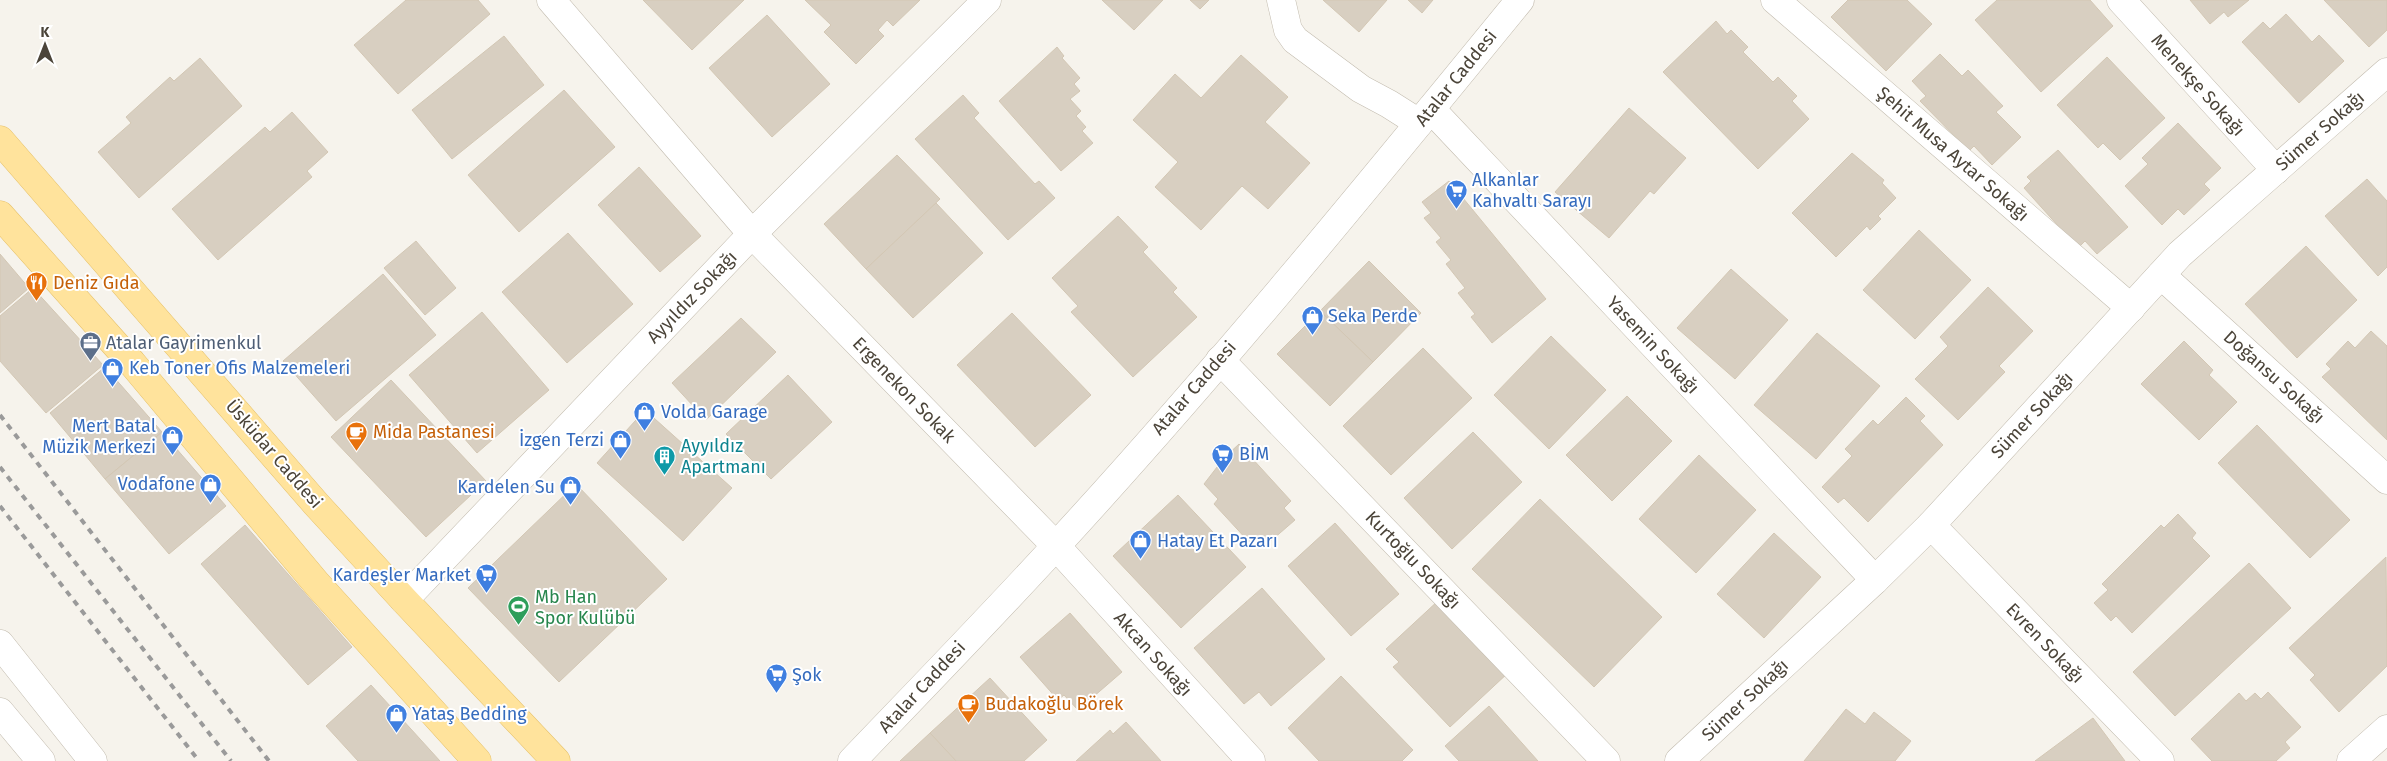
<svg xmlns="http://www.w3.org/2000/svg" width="2387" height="761" font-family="'Fira Sans',sans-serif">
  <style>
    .building { fill: #d8cfc1; stroke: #d3c7b4 }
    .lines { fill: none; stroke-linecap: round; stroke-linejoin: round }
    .minor-casing { stroke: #c2bbae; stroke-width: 29 }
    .major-casing { stroke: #e6c16a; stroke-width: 29 }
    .minor { stroke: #fff; stroke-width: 28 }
    .major { stroke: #ffe39c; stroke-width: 28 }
    .rail { stroke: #9a9a9a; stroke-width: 4; stroke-dasharray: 6 6; stroke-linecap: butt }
    .labels { text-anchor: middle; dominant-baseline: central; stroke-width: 4; stroke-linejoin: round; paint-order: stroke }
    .street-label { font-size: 18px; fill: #4b4439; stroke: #fff }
    .shop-label { font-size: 18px; fill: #366cbe; stroke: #fff; text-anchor: start }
    .food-label { font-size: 18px; fill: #c56008; stroke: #fff; text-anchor: start }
    .service-label { font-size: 18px; fill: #4e5e75; stroke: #fff; text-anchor: start }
    .culture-label { font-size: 18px; fill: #0d838f; stroke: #fff; text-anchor: start }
    .leisure-label { font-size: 18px; fill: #27864d; stroke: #fff; text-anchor: start }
  </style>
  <rect width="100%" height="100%" fill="#f6f3ec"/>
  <g class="building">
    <polygon points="406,0 478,0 490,14 398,94 354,45"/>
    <polygon points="643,0 744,0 692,50"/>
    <polygon points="805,0 920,0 893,26 887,20 878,30 884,36 856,64 824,32 831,25"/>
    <polygon points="1102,0 1163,0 1134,30"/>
    <polygon points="1190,0 1209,0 1200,9"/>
    <polygon points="1323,0 1387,0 1359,32"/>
    <polygon points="1408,0 1433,0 1422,13"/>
    <polygon points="1848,0 1907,0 1932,24 1886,71 1831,17"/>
    <polygon points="1997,0 2090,0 2113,26 2041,92 1975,20"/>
    <polygon points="2190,0 2249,0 2228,17 2224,12 2210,24"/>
    <polygon points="2324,0 2387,0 2387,30 2369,47"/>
    <polygon points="2286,14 2312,42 2319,35 2344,61 2299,103 2242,42 2263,22 2270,29"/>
    <polygon points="767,15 830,84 772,137 709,68"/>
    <polygon points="1716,21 1727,34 1731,30 1748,47 1743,52 1773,82 1778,77 1797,96 1792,101 1809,119 1758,169 1663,72"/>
    <polygon points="504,36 544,85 452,159 412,110"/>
    <polygon points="1057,47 1064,56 1062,58 1080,78 1074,84 1080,91 1070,99 1081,111 1076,116 1086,127 1082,131 1093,143 1061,171 999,101"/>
    <polygon points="1940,54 1962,76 1968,70 2003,106 1996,112 2021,137 1992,165 1974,146 1969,151 1920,101 1926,96 1912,81"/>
    <polygon points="1241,55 1288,97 1265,122 1310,163 1268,209 1242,186 1201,230 1155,187 1178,162 1133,120 1175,74 1201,98"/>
    <polygon points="2107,57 2165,118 2120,160 2103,143 2098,148 2057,105"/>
    <polygon points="200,58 242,106 139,198 98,152 131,123 126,117 170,77 174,81"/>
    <polygon points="564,90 615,147 519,232 468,175"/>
    <polygon points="963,95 979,113 974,118 1035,184 1039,181 1055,198 1008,240 915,139"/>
    <polygon points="1629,108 1686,158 1654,194 1650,191 1609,238 1555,192"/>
    <polygon points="292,112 328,152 307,171 312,177 218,260 172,209 265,127 270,132"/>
    <polygon points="2178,123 2221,168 2204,184 2210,190 2184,215 2178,209 2162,225 2125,186 2148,164 2142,158"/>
    <polygon points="2058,150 2128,227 2097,254 2085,241 2078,248 2024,188 2031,181 2027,177"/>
    <polygon points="1852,153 1884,180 1882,183 1896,198 1878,216 1881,219 1870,230 1867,226 1836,257 1792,213"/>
    <polygon points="897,155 940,199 866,269 824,224"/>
    <polygon points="639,167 701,236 660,272 598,205"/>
    <polygon points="2367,179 2387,201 2387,267 2378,276 2325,216"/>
    <polygon points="1449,181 1546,299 1492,343 1471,317 1475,314 1458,293 1465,288 1446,264 1451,260 1436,242 1441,238 1424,218 1431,213 1422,202"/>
    <polygon points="936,203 983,253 913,318 866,269"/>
    <polygon points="1118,216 1148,247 1143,252 1177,288 1173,292 1197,317 1133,377 1071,312 1078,306 1052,278"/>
    <polygon points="1919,230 1971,280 1915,339 1863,290"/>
    <polygon points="568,233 633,304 567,363 502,292"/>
    <polygon points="416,241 456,288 425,315 384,268"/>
    <polygon points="2306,246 2357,300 2297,358 2245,304"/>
    <polygon points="0,254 29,288 0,313"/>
    <polygon points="1369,261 1421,313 1373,362 1320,311"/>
    <polygon points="1731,269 1788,320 1735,379 1677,328"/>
    <polygon points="383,274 436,335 336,421 283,361"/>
    <polygon points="1988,287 2033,331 1999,366 2005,372 1958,420 1915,379 1948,346 1940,337"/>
    <polygon points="33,288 103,365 46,413 0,361 0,316"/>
    <polygon points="1320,311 1373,362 1330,406 1277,354"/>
    <polygon points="482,312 549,390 477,453 409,375"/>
    <polygon points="1012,313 1091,395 1035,447 957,365"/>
    <polygon points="741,318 776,352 706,420 672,383"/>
    <polygon points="2371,331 2387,346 2387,440 2322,377 2331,369 2326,364 2348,341 2355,348"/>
    <polygon points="1817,333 1880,386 1816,459 1754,405"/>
    <polygon points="1551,336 1606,390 1549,449 1494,395"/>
    <polygon points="2184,341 2213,370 2209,375 2237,402 2199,440 2141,384"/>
    <polygon points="1423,348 1472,398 1391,475 1343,426"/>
    <polygon points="105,367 162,432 105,479 50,413"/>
    <polygon points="788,375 832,422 771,479 726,434"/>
    <polygon points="391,380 486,481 426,537 331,437"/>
    <polygon points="1627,396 1672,441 1612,501 1566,455"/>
    <polygon points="1906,397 1925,416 1920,421 1943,445 1868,522 1844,498 1838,503 1822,487 1852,456 1845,449 1873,420 1878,425"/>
    <polygon points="645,410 732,488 683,541 597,463"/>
    <polygon points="2257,425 2350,520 2310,558 2218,463"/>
    <polygon points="162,432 226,506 169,554 105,479"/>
    <polygon points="1473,432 1522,482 1452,549 1404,498"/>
    <polygon points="1239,444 1291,501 1284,508 1295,520 1265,546 1257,536 1249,542 1214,504 1218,499 1204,484 1224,458"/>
    <polygon points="1699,455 1756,510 1696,573 1639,519"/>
    <polygon points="576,484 667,579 559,682 468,588"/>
    <polygon points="1178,495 1246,567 1181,628 1113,556"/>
    <polygon points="1540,499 1662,617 1594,687 1472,569"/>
    <polygon points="2178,514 2196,533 2192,538 2210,556 2132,633 2116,616 2111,621 2094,603 2108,590 2102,584 2161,525 2164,528"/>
    <polygon points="1335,523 1399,594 1351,636 1288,566"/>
    <polygon points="245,525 352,647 308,685 201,564"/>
    <polygon points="1774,533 1821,577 1764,638 1717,594"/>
    <polygon points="2386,557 2387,666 2339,712 2310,680 2315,675 2289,648"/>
    <polygon points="2249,563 2291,608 2175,716 2133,672"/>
    <polygon points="1262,588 1325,659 1271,706 1259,692 1244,704 1194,648"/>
    <polygon points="1440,599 1509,672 1450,727 1393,667 1399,662 1386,649"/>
    <polygon points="1070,613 1122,672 1078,710 1064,695 1058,700 1020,657"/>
    <polygon points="1341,676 1413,750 1402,761 1319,761 1288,728"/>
    <polygon points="990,678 1047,740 1024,761 956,761 930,733"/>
    <polygon points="371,685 440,761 358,761 326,726"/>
    <polygon points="2268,692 2301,727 2285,742 2290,748 2276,761 2212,761 2191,739 2239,693 2246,701 2255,693 2261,699"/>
    <polygon points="1489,706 1538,761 1459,761 1445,746"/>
    <polygon points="1846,709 1865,724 1874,712 1911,741 1895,761 1804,761"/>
    <polygon points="2093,718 2125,761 2035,761"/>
    <polygon points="1126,722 1161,761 1076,761 1110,730 1113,734"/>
    <polygon points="930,733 956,761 900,761"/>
  </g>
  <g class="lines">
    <defs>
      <g id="minor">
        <polyline points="551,0 752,234 1056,546 1251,761"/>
        <polyline points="1281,0 1288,30 1295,40 1361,89 1389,104 1419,123"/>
        <polyline points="1775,0 2131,308"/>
        <polyline points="2121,0 2276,170"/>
        <polyline points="1431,109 1875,580"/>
        <polyline points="2161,275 2387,480"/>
        <polyline points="1220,360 1606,761"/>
        <polyline points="1931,525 2160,761"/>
        <polyline points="404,600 752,234 987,0"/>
        <polyline points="0,644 93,761"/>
        <polyline points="0,712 41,761"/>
        <path d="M852 761C920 690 989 619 1055 547 1217 371 1369 185 1520 0"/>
        <polyline points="1679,761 1875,580 1931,525 2180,254 2387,72"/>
        <polyline points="2351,761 2387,729"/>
      </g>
      <g id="major">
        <polyline points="0,140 316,504 404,600 556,761"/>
        <polyline points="0,215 132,363 317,584 477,761"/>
      </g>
    </defs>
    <use href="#minor" class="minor-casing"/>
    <use href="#major" class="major-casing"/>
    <use href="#minor" class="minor"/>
    <use href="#major" class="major"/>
    <g class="rail">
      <polyline points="0,415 269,761"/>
      <polyline points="0,467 231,761"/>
      <polyline points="0,506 199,761"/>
    </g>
  </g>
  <defs>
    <symbol id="supermarket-pin" viewBox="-11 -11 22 30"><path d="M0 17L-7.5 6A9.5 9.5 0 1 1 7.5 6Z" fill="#3f7fe0" stroke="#fff"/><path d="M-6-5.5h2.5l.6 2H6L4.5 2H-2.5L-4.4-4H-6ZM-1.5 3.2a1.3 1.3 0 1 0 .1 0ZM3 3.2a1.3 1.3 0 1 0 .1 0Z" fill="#fff"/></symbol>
    <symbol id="restaurant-pin" viewBox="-11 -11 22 30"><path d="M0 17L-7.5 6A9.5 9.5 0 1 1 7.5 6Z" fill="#e8710a" stroke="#fff"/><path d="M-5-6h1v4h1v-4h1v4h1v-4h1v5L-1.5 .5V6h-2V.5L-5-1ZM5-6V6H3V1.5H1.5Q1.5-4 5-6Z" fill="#fff"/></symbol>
    <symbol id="shop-pin" viewBox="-11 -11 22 30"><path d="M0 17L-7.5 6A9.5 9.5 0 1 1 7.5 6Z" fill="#3f7fe0" stroke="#fff"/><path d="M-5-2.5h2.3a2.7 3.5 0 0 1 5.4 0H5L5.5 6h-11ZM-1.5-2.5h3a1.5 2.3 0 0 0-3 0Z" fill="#fff"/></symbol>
    <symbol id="office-pin" viewBox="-11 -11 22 30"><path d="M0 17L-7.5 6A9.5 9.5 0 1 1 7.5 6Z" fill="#5c6f8a" stroke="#fff"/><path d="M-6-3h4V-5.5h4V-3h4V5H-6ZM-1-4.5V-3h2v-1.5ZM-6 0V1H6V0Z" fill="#fff"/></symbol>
    <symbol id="cafe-pin" viewBox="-11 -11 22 30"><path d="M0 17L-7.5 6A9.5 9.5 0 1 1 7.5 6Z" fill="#e8710a" stroke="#fff"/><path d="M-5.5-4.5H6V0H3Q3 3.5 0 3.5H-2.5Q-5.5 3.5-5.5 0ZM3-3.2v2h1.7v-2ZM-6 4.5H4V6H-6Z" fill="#fff"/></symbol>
    <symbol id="building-pin" viewBox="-11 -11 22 30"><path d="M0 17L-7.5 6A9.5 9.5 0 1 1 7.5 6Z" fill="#0f9aa8" stroke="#fff"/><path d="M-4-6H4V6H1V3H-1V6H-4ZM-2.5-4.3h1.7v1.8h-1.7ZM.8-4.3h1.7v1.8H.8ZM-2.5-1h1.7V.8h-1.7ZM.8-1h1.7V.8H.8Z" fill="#fff"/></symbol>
    <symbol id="stadium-pin" viewBox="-11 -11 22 30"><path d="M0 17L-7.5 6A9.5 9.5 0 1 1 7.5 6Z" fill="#2e9e5b" stroke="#fff"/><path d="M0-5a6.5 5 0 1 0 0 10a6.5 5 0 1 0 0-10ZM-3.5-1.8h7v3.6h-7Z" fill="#fff"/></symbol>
  </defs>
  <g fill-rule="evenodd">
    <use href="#supermarket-pin" x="1444" y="178" width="25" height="34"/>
    <use href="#restaurant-pin" x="24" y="270" width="25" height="34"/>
    <use href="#shop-pin" x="1300" y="304" width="25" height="34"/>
    <use href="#office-pin" x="78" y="330" width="25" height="34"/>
    <use href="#shop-pin" x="100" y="356" width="25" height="34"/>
    <use href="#shop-pin" x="632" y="400" width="25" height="34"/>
    <use href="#cafe-pin" x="344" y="420" width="25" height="34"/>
    <use href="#shop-pin" x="160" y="424" width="25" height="34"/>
    <use href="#shop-pin" x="608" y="428" width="25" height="34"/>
    <use href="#supermarket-pin" x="1210" y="442" width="25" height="34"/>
    <use href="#building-pin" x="652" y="444" width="25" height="34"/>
    <use href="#shop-pin" x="198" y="472" width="25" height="34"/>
    <use href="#shop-pin" x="558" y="474" width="25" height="34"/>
    <use href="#shop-pin" x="1128" y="528" width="25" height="34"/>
    <use href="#supermarket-pin" x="474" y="562" width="25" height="34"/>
    <use href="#stadium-pin" x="506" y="594" width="25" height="34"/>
    <use href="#supermarket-pin" x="764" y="662" width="25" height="34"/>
    <use href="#cafe-pin" x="956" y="692" width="25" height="34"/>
    <use href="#shop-pin" x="384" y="702" width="25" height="34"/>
  </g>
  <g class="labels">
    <g class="street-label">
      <text transform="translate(1456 78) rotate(-51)">Atalar Caddesi</text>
      <text transform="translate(2198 85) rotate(48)">Menekşe Sokağı</text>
      <text transform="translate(2320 131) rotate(-41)">Sümer Sokağı</text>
      <text transform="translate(1953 154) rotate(41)">Şehit Musa Aytar Sokağı</text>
      <text transform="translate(692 297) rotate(-46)">Ayyıldız Sokağı</text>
      <text transform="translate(1653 345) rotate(47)">Yasemin Sokağı</text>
      <text transform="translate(2274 377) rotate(42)">Doğansu Sokağı</text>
      <text transform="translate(1194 388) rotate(-49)">Atalar Caddesi</text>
      <text transform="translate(904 390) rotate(46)">Ergenekon Sokak</text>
      <text transform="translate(2032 415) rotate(-47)">Sümer Sokağı</text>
      <text transform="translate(274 454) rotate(49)">Üsküdar Caddesi</text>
      <text transform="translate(1413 560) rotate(46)">Kurtoğlu Sokağı</text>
      <text transform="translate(2045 643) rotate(46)">Evren Sokağı</text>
      <text transform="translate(1153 654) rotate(48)">Akcan Sokağı</text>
      <text transform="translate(922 687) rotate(-47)">Atalar Caddesi</text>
      <text transform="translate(1745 700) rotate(-43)">Sümer Sokağı</text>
    </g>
    <g class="shop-label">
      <text x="1472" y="180">Alkanlar<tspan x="1472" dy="21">Kahvaltı Sarayı</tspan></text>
      <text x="1328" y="316">Seka Perde</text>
      <text x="129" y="368">Keb Toner Ofis Malzemeleri</text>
      <text x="661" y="412">Volda Garage</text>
      <text x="156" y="426" text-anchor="end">Mert Batal<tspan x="156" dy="21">Müzik Merkezi</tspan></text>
      <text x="604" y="440" text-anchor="end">İzgen Terzi</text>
      <text x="1239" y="454">BİM</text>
      <text x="195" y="484" text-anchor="end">Vodafone</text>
      <text x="555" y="487" text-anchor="end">Kardelen Su</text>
      <text x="1157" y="541">Hatay Et Pazarı</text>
      <text x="471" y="575" text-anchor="end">Kardeşler Market</text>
      <text x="792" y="675">Şok</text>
      <text x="412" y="714">Yataş Bedding</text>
    </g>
    <g class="food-label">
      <text x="53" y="283">Deniz Gıda</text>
      <text x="373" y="432">Mida Pastanesi</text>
      <text x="985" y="704">Budakoğlu Börek</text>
    </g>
    <g class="service-label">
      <text x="106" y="343">Atalar Gayrimenkul</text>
    </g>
    <g class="culture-label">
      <text x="681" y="446">Ayyıldız<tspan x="681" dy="21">Apartmanı</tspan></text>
    </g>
    <g class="leisure-label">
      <text x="535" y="597">Mb Han<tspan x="535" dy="21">Spor Kulübü</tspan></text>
    </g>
  </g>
  <g transform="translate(45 45)" stroke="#ffffff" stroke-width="4" paint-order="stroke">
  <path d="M0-4L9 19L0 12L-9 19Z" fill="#4b4439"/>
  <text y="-8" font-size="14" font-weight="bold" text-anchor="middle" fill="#4b4439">K</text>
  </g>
</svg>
